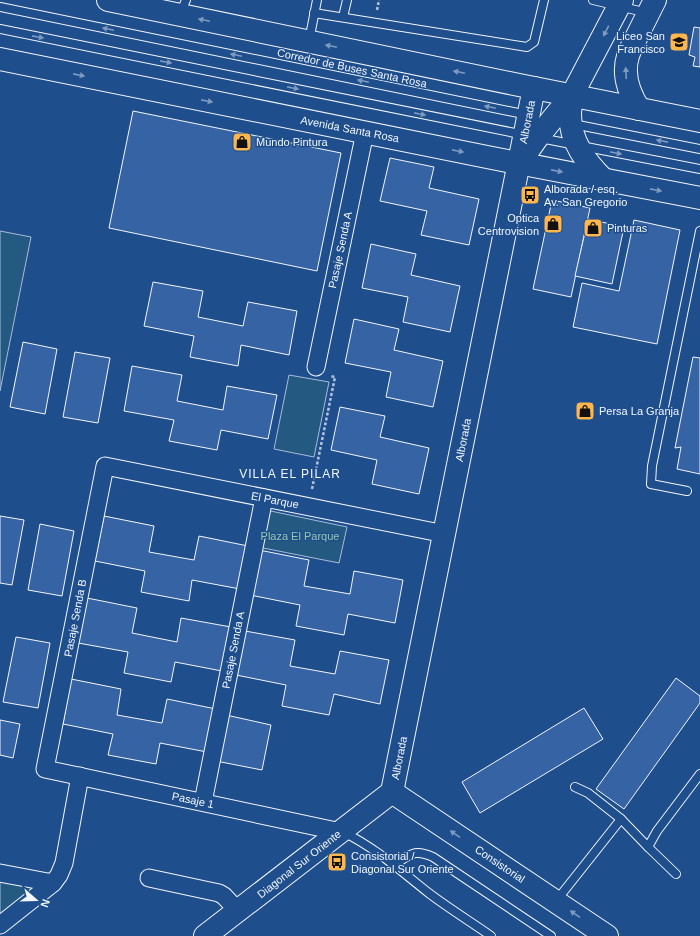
<svg xmlns="http://www.w3.org/2000/svg" width="700" height="936" font-family="Arial,sans-serif">
  <style>
    .green { fill: #245a82; stroke: #a8bbd7 }
    .building { fill: #3563a3; stroke: #f2f6ff }
    .lines { fill: none; stroke-linecap: round; stroke-linejoin: round }
    .lane-casing { stroke: #f2f6ff; stroke-width: 10 }
    .street-casing { stroke: #f2f6ff; stroke-width: 19 }
    .secondary-casing { stroke: #f2f6ff; stroke-width: 24 }
    .primary-casing { stroke: #f2f6ff; stroke-width: 24 }
    .path { stroke: #b3c4dc; stroke-width: 2.5; stroke-dasharray: 3 2; stroke-linecap: butt }
    .lane { stroke: #1f4e8c; stroke-width: 8 }
    .street { stroke: #1f4e8c; stroke-width: 17 }
    .secondary { stroke: #1f4e8c; stroke-width: 22 }
    .primary { stroke: #1f4e8c; stroke-width: 22 }
    .oneway { fill: #7e9ac0 }
    .labels { text-anchor: middle; dominant-baseline: central; stroke-width: 3; stroke-linejoin: round; paint-order: stroke }
    .poi-label { font-size: 11px; fill: #f2f6ff; stroke: #1f4e8c; text-anchor: start }
    .street-label { font-size: 11px; fill: #f2f6ff; stroke: #1f4e8c }
    .park-label { font-size: 11px; fill: #97c8a6; stroke: #1f4e8c }
    .neighbourhood-label { font-size: 12px; letter-spacing: 1px; fill: #f2f6ff; stroke: #1f4e8c }
  </style>
  <rect width="100%" height="100%" fill="#1f4e8c"/>
  <g class="green">
    <polygon points="0,231 31,237 0,391"/>
    <polygon points="289,375 329,382 314,457 274,449"/>
    <polygon points="261,509 347,527 339,563 253,546"/>
    <polygon points="0,879 40,885 0,918"/>
  </g>
  <g class="building">
    <polygon points="694,27 700,28 700,67 693,66 695,57 689,55"/>
    <polygon points="133,111 341,153 317,271 109,228"/>
    <polygon points="390,158 434,167 429,188 479,199 469,245 421,235 427,211 380,201"/>
    <polygon points="552,200 590,208 571,297 533,289"/>
    <polygon points="588,219 624,227 612,284 575,276"/>
    <polygon points="634,220 680,230 657,344 573,327 582,283 619,291"/>
    <polygon points="371,244 416,254 411,275 460,286 450,332 403,322 408,297 362,288"/>
    <polygon points="153,282 203,291 198,317 243,326 248,302 297,311 289,355 241,345 238,366 190,357 194,336 144,326"/>
    <polygon points="354,319 399,329 394,350 443,361 433,407 386,397 391,372 345,363"/>
    <polygon points="23,342 57,349 45,414 10,407"/>
    <polygon points="75,352 110,358 98,423 63,417"/>
    <polygon points="693,357 700,358 700,474 677,469 681,447 675,448"/>
    <polygon points="132,366 182,375 177,401 223,410 227,386 277,395 268,439 221,430 217,450 169,441 174,420 124,411"/>
    <polygon points="340,407 385,416 380,437 429,448 419,494 372,484 377,460 331,450"/>
    <polygon points="0,516 24,520 12,585 0,583"/>
    <polygon points="104,516 154,526 149,552 194,560 199,536 248,546 240,589 192,580 189,601 141,592 145,571 95,561"/>
    <polygon points="40,524 74,531 62,596 28,590"/>
    <polygon points="259,550 309,560 304,586 350,594 354,571 403,580 395,623 348,614 344,635 296,626 300,605 250,595"/>
    <polygon points="87,598 137,608 132,633 177,642 181,618 231,627 222,671 175,662 171,682 124,673 128,652 78,643"/>
    <polygon points="245,631 295,640 290,666 335,674 340,651 389,660 380,704 334,694 329,715 282,706 286,685 236,675"/>
    <polygon points="16,637 50,643 38,708 3,702"/>
    <polygon points="676,678 700,696 700,703 624,809 596,789"/>
    <polygon points="71,679 121,689 117,715 162,723 167,699 216,709 207,752 160,743 156,764 108,755 113,734 63,724"/>
    <polygon points="584,708 603,739 480,813 462,782"/>
    <polygon points="226,715 271,725 262,770 216,761"/>
    <polygon points="0,720 20,724 13,758 0,755"/>
  </g>
  <g class="lines">
    <defs>
      <g id="lane">
        <polyline points="593,0 648,13"/>
        <polyline points="0,7 528,115"/>
        <polyline points="314,13 527,47 534,42 544,0"/>
        <polyline points="180,14 186,0"/>
        <polyline points="343,17 347,0"/>
        <polyline points="0,29 525,135"/>
        <polyline points="309,41 317,0"/>
        <polyline points="573,124 700,149"/>
        <polyline points="540,138 700,169"/>
        <polyline points="687,491 651,484 652,466 700,231"/>
        <polyline points="575,787 588,793 621,819 648,847 657,831 700,774"/>
        <path d="M343 832C376 848 402 872 430 894 450 909 471 922 491 936"/>
        <polyline points="648,847 676,874"/>
        <path d="M394 865C410 855 414 848 433 857L551 936"/>
        <polyline points="556,901 621,819"/>
      </g>
      <g id="street">
        <polyline points="316,367 365,132"/>
        <polyline points="203,802 264,498"/>
        <polyline points="341,832 45,769 105,466 445,534"/>
        <polyline points="0,873 53,883"/>
        <polyline points="149,878 219,893 224,896 238,911"/>
        <polyline points="0,925 53,883 59,875 64,863 80,776"/>
      </g>
      <g id="secondary">
        <path d="M572 95C572 102 570 108 570 114 570 142 586 162 604 180"/>
        <path d="M639 109C629 93 622 75 628 56 630 49 634 43 637 36 643 24 649 12 655 0"/>
        <polyline points="523,158 537,138 572,95 622,0"/>
        <polyline points="392,792 534,88"/>
        <polyline points="392,792 607,936"/>
        <polyline points="205,936 392,792"/>
      </g>
      <g id="primary">
        <polyline points="108,0 519,85 700,121"/>
        <polyline points="0,59 492,158 700,198"/>
      </g>
    </defs>
    <use href="#lane" class="lane-casing"/>
    <use href="#street" class="street-casing"/>
    <use href="#secondary" class="secondary-casing"/>
    <use href="#primary" class="primary-casing"/>
    <g class="path">
      <polyline points="377,10 379,0"/>
      <polyline points="312,489 335,377 330,376"/>
    </g>
    <use href="#lane" class="lane"/>
    <use href="#street" class="street"/>
    <use href="#secondary" class="secondary"/>
    <use href="#primary" class="primary"/>
  </g>
  <defs><path id="oneway-solid" d="M-6-.8H1V-3.2L6.5 0L1 3.2V.8H-6Z"/></defs>
  <g class="oneway">
    <use href="#oneway-solid" transform="translate(204 20) rotate(-168)"/>
    <use href="#oneway-solid" transform="translate(108 29) rotate(-168)"/>
    <use href="#oneway-solid" transform="translate(606 31) rotate(117)"/>
    <use href="#oneway-solid" transform="translate(38 37) rotate(11)"/>
    <use href="#oneway-solid" transform="translate(331 46) rotate(-168)"/>
    <use href="#oneway-solid" transform="translate(236 55) rotate(-168)"/>
    <use href="#oneway-solid" transform="translate(166 62) rotate(11)"/>
    <use href="#oneway-solid" transform="translate(459 72) rotate(-168)"/>
    <use href="#oneway-solid" transform="translate(626 73) rotate(-93)"/>
    <use href="#oneway-solid" transform="translate(79 75) rotate(11)"/>
    <use href="#oneway-solid" transform="translate(363 81) rotate(-168)"/>
    <use href="#oneway-solid" transform="translate(293 88) rotate(11)"/>
    <use href="#oneway-solid" transform="translate(207 101) rotate(11)"/>
    <use href="#oneway-solid" transform="translate(490 107) rotate(-168)"/>
    <use href="#oneway-solid" transform="translate(420 114) rotate(11)"/>
    <use href="#oneway-solid" transform="translate(662 141) rotate(-169)"/>
    <use href="#oneway-solid" transform="translate(458 151) rotate(11)"/>
    <use href="#oneway-solid" transform="translate(616 153) rotate(11)"/>
    <use href="#oneway-solid" transform="translate(557 171) rotate(11)"/>
    <use href="#oneway-solid" transform="translate(656 190) rotate(11)"/>
    <use href="#oneway-solid" transform="translate(455 834) rotate(-146)"/>
    <use href="#oneway-solid" transform="translate(575 914) rotate(-146)"/>
  </g>
  <defs>
    <symbol id="school-square" viewBox="-11 -11 22 22"><rect x="-9" y="-9" width="18" height="18" rx="4" fill="#ffb74d" stroke="#1f4e8c"/><path d="M0-5L7-2L0 1L-7-2ZM-4 1L0 2.5L4 1V4Q0 6-4 4Z" fill="#111"/></symbol>
    <symbol id="shop-square" viewBox="-11 -11 22 22"><rect x="-9" y="-9" width="18" height="18" rx="4" fill="#ffb74d" stroke="#1f4e8c"/><path d="M-5-2.5h2.3a2.7 3.5 0 0 1 5.4 0H5L5.5 6h-11ZM-1.5-2.5h3a1.5 2.3 0 0 0-3 0Z" fill="#111"/></symbol>
    <symbol id="bus-square" viewBox="-11 -11 22 22"><rect x="-9" y="-9" width="18" height="18" rx="4" fill="#ffb74d" stroke="#1f4e8c"/><path d="M-5-6H5V4H4V6H2V4H-2V6H-4V4H-5ZM-3.5-4V0h7V-4ZM-3.5 1.2v1.5H-2V1.2ZM2 1.2v1.5H3.5V1.2Z" fill="#111"/></symbol>
  </defs>
  <g fill-rule="evenodd">
    <use href="#school-square" x="668" y="31" width="22" height="22"/>
    <use href="#shop-square" x="231" y="131" width="22" height="22"/>
    <use href="#bus-square" x="519" y="184" width="22" height="22"/>
    <use href="#shop-square" x="542" y="213" width="22" height="22"/>
    <use href="#shop-square" x="582" y="217" width="22" height="22"/>
    <use href="#shop-square" x="574" y="400" width="22" height="22"/>
    <use href="#bus-square" x="326" y="851" width="22" height="22"/>
  </g>
  <g class="labels">
    <g class="poi-label">
      <text x="665" y="36" text-anchor="end">Liceo San<tspan x="665" dy="13">Francisco</tspan></text>
      <text x="256" y="142">Mundo Pintura</text>
      <text x="544" y="189">Alborada / esq.<tspan x="544" dy="13">Av. San Gregorio</tspan></text>
      <text x="539" y="218" text-anchor="end">Optica<tspan x="539" dy="13">Centrovision</tspan></text>
      <text x="607" y="228">Pinturas</text>
      <text x="599" y="411">Persa La Granja</text>
      <text x="351" y="856">Consistorial /<tspan x="351" dy="13">Diagonal Sur Oriente</tspan></text>
    </g>
    <g class="street-label">
      <text transform="translate(352 68) rotate(12)">Corredor de Buses Santa Rosa</text>
      <text transform="translate(527 122) rotate(-79)">Alborada</text>
      <text transform="translate(350 129) rotate(11)">Avenida Santa Rosa</text>
      <text transform="translate(340 250) rotate(-78)">Pasaje Senda A</text>
      <text transform="translate(463 440) rotate(-79)">Alborada</text>
      <text transform="translate(275 500) rotate(11)">El Parque</text>
      <text transform="translate(75 618) rotate(-79)">Pasaje Senda B</text>
      <text transform="translate(233 650) rotate(-79)">Pasaje Senda A</text>
      <text transform="translate(399 758) rotate(-79)">Alborada</text>
      <text transform="translate(193 800) rotate(12)">Pasaje 1</text>
      <text transform="translate(299 864) rotate(-38)">Diagonal Sur Oriente</text>
      <text transform="translate(500 864) rotate(34)">Consistorial</text>
    </g>
    <g class="park-label">
      <text x="300" y="536">Plaza El Parque</text>
    </g>
    <g class="neighbourhood-label">
      <text x="290" y="474">VILLA EL PILAR</text>
    </g>
  </g>
  <g transform="translate(36 900) rotate(110)" stroke="#1f4e8c" stroke-width="3" paint-order="stroke">
  <path d="M0-3L7 15L0 10L-7 15Z" fill="#f2f6ff"/>
  <text y="-6" font-size="11" font-weight="bold" text-anchor="middle" fill="#f2f6ff">N</text>
  </g>
</svg>
